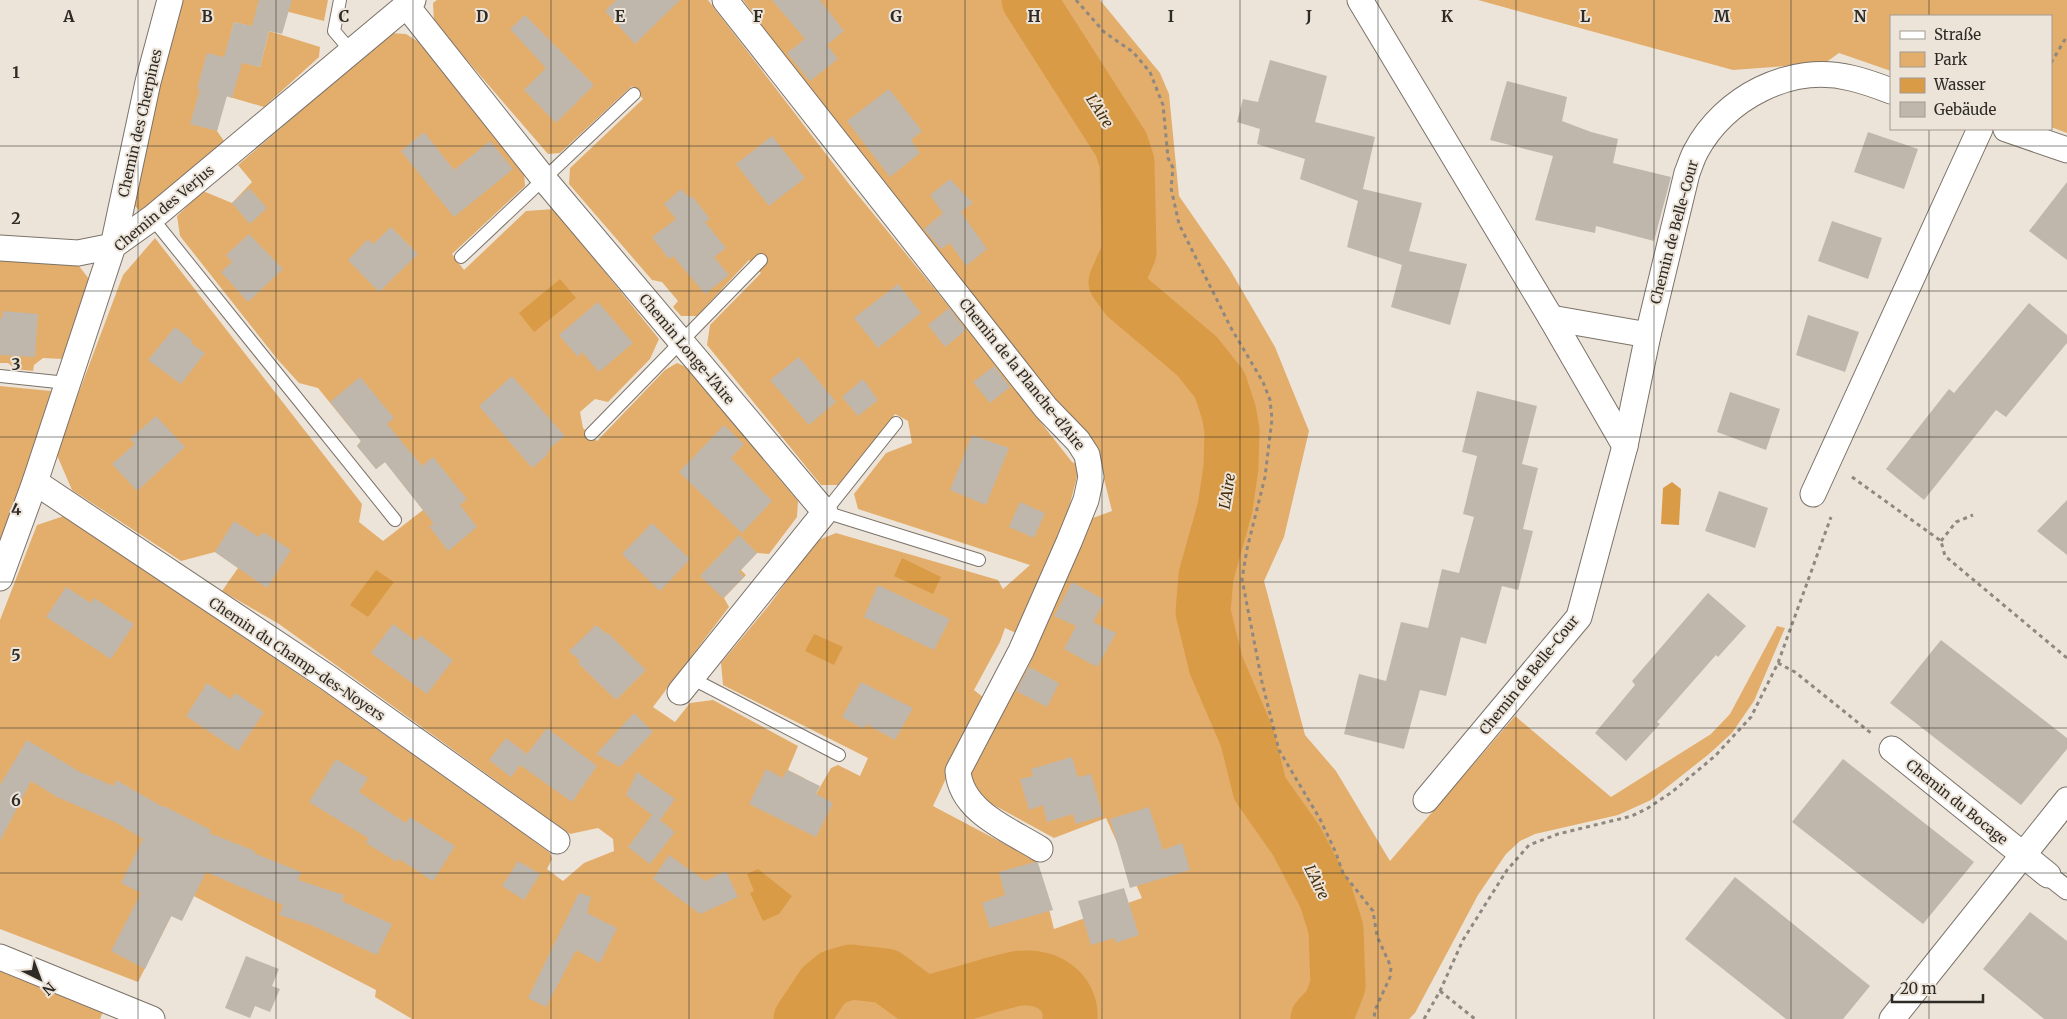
<svg xmlns="http://www.w3.org/2000/svg" width="2067" height="1019" font-family="Merriweather,serif">
  <style>
    .green { fill: #e3ae6c }
    .water { fill: #da9b46 }
    .lines { fill: none; stroke-linecap: round; stroke-linejoin: round }
    .river { stroke: #da9b46; stroke-width: 55 }
    .building { fill: #c0b7ac }
    .service-casing { stroke: #7b7269; stroke-width: 14 }
    .pedestrian-casing { stroke: #7b7269; stroke-width: 21 }
    .minor-casing { stroke: #7b7269; stroke-width: 27 }
    .path { stroke: #8e8880; stroke-width: 3; stroke-dasharray: 4 4; stroke-linecap: butt }
    .service { stroke: #fff; stroke-width: 12 }
    .pedestrian { stroke: #fff; stroke-width: 19 }
    .minor { stroke: #fff; stroke-width: 25 }
    .grid { fill: none; stroke: #2e2b27; stroke-width: 1; stroke-opacity: 0.55 }
    .labels { text-anchor: middle; dominant-baseline: central; stroke-width: 4; stroke-linejoin: round; paint-order: stroke }
    .street-label { font-size: 14px; fill: #2e2b27; stroke: #ede4d9 }
    .water-label { font-size: 15px; font-style: italic; fill: #482e09; stroke: #ede4d9 }
    .grid-label { font-size: 16px; text-anchor: middle; font-weight: bold; fill: #2e2b27; stroke: #ede4d9; stroke-width: 4; stroke-linejoin: round; paint-order: stroke }
  </style>
  <rect width="100%" height="100%" fill="#ede4d9"/>
  <g class="green">
    <polygon points="180,0 328,0 324,21 258,4 254,27 234,22 225,57 260,67 269,31 320,47 319,57 264,107 226,96 217,131 224,141 143,214 128,199"/>
    <polygon points="437,0 708,0 849,184 973,336 1072,462 1080,465 1063,531 1020,635 1005,628 1000,642 974,690 984,698 933,806 1037,861 1054,929 1142,898 1106,818 1054,838 979,797 969,771 1028,667 1090,519 1112,511 1096,447 1045,387 821,107 743,0 1100,0 1160,73 1169,94 1179,196 1229,268 1275,347 1309,431 1284,537 1264,581 1305,735 1336,771 1390,861 1515,716 1611,797 1711,734 1730,714 1777,626 1785,628 1754,701 1732,733 1709,754 1651,800 1618,815 1535,834 1520,841 1506,854 1478,895 1415,1013 1409,1019 412,1019 375,997 376,990 184,891 138,982 0,929 0,620 37,525 64,516 329,695 520,831 550,853 552,859 547,869 563,881 584,863 614,851 613,839 598,828 570,834 279,624 222,591 238,568 215,552 181,561 72,490 56,453 123,275 155,238 362,504 359,522 383,541 423,510 385,462 376,469 357,446 361,441 318,388 299,383 278,360 180,236 177,216 203,191 232,203 252,182 238,165 391,33 406,34 422,44 524,172 525,186 452,254 464,270 526,211 554,209 659,339 650,359 608,402 595,399 580,412 583,428 597,441 665,370 677,363 686,367 798,501 797,517 769,554 757,553 741,570 746,575 724,598 729,607 653,707 675,722 690,703 713,700 798,746 788,770 804,778 816,794 831,768 838,765 860,776 868,758 723,685 721,663 770,604 816,541 836,533 998,580 1003,589 1030,565 858,509 854,494 886,453 912,443 908,421 895,414 840,485 821,485 707,345 710,325 761,273 749,260 697,316 681,316 673,307 678,301 662,282 652,280 569,184 570,168 643,99 632,86 560,153 548,154 434,22 433,3"/>
    <polygon points="1478,0 2067,0 2067,133 2051,127 2051,16 1891,16 1891,71 1839,53 1825,63 1733,70"/>
    <polygon points="0,259 79,266 89,279 63,359 43,358 34,365 33,371 15,369 8,363 0,363"/>
    <polygon points="0,386 51,391 16,502 0,544"/>
    <polygon points="0,969 104,1010 100,1019 0,1019"/>
  </g>
  <g class="water">
    <polygon points="560,279 576,298 534,332 519,313"/>
    <polygon points="1672,482 1681,489 1679,525 1661,524 1663,488"/>
    <polygon points="902,558 941,577 933,594 894,576"/>
    <polygon points="376,570 394,582 368,617 350,605"/>
    <polygon points="814,634 843,647 834,665 805,651"/>
    <polygon points="758,869 792,896 779,914 763,921 750,893 754,891 747,874"/>
  </g>
  <g class="lines">
    <g class="river">
      <polyline points="1029,0 1121,144 1127,162 1129,252 1116,282 1127,297 1197,356 1220,385 1229,413 1232,430 1231,467 1225,508 1206,576 1203,612 1216,665 1247,737 1260,789 1296,840 1326,897 1336,929 1338,986 1330,1006 1318,1019"/>
      <path d="M801 1019 823 986 834 977 851 972 886 976 924 1004C946 998 969 992 991 985 1003 982 1017 977 1029 978 1052 979 1072 995 1070 1019"/>
    </g>
  </g>
  <g class="building">
    <polygon points="259,0 292,0 282,34 269,31 260,67 242,63 232,98 227,96 217,131 190,124 200,89 197,89 207,53 224,57 234,22 252,26"/>
    <polygon points="616,0 680,0 635,44 605,11"/>
    <polygon points="772,0 820,0 844,31 827,45 838,59 810,81 787,53 805,39"/>
    <polygon points="525,15 594,85 556,123 524,90 546,68 510,29"/>
    <polygon points="1270,60 1327,76 1315,122 1375,137 1363,189 1422,203 1409,251 1467,264 1450,325 1391,307 1402,265 1347,247 1358,201 1300,179 1305,159 1257,144 1260,129 1237,122 1243,99 1258,102"/>
    <polygon points="1507,81 1567,97 1562,121 1591,132 1618,139 1613,163 1671,177 1654,241 1596,226 1595,233 1535,220 1553,156 1490,140"/>
    <polygon points="889,89 922,131 911,140 920,153 890,177 847,121"/>
    <polygon points="424,132 454,170 490,141 513,169 454,217 401,151"/>
    <polygon points="1868,132 1918,149 1904,189 1854,172"/>
    <polygon points="772,136 805,178 769,206 736,164"/>
    <polygon points="950,179 973,203 961,212 987,249 966,266 950,243 941,249 924,229 943,213 930,195"/>
    <polygon points="2067,182 2067,260 2029,231"/>
    <polygon points="249,188 267,208 250,224 232,203"/>
    <polygon points="681,189 690,198 692,196 710,219 705,222 726,248 714,257 729,275 705,294 673,256 669,259 652,237 676,219 664,204"/>
    <polygon points="1832,221 1882,238 1868,279 1818,261"/>
    <polygon points="391,227 418,254 379,292 348,260 368,239 373,244"/>
    <polygon points="249,234 283,269 248,302 221,272 232,262 226,255"/>
    <polygon points="898,284 921,313 878,348 854,318"/>
    <polygon points="598,302 633,343 599,372 582,352 578,357 559,335"/>
    <polygon points="2029,303 2067,335 2067,343 2006,417 1996,410 1924,500 1886,469 1949,389 1954,393"/>
    <polygon points="949,308 966,330 945,347 928,325"/>
    <polygon points="3,311 38,314 35,357 0,355 0,318 2,318"/>
    <polygon points="1808,315 1859,332 1845,372 1796,355"/>
    <polygon points="175,327 193,341 191,343 205,353 181,384 148,360"/>
    <polygon points="799,357 836,402 809,425 770,380"/>
    <polygon points="994,366 1010,387 990,403 973,382"/>
    <polygon points="512,376 565,436 550,448 546,456 532,468 479,406"/>
    <polygon points="360,377 394,418 387,424 422,466 433,457 467,499 460,505 477,527 448,551 429,526 434,524 385,462 376,469 357,446 361,441 330,402"/>
    <polygon points="863,379 878,400 858,416 842,397"/>
    <polygon points="1477,391 1537,406 1522,464 1538,468 1523,529 1533,531 1518,590 1502,586 1486,644 1461,637 1446,696 1420,690 1404,749 1344,734 1359,674 1386,681 1401,622 1428,628 1442,569 1459,573 1474,517 1463,514 1477,456 1462,452"/>
    <polygon points="1730,392 1780,409 1766,450 1717,432"/>
    <polygon points="156,416 185,447 137,491 112,464 135,444 130,439"/>
    <polygon points="724,425 744,444 731,458 772,501 742,533 679,472"/>
    <polygon points="972,435 1009,448 986,505 950,490"/>
    <polygon points="1719,491 1768,508 1755,548 1705,531"/>
    <polygon points="2067,500 2067,555 2037,531"/>
    <polygon points="1020,502 1045,513 1034,538 1009,527"/>
    <polygon points="234,521 259,537 263,532 291,550 267,588 215,552"/>
    <polygon points="652,523 690,559 660,591 622,554"/>
    <polygon points="739,535 757,553 739,572 744,577 723,598 700,576"/>
    <polygon points="1072,582 1105,600 1093,622 1116,633 1097,667 1064,649 1076,626 1054,616"/>
    <polygon points="878,585 950,619 934,650 864,617"/>
    <polygon points="66,587 91,603 94,598 134,624 111,659 46,617"/>
    <polygon points="1708,593 1746,626 1718,657 1716,655 1657,722 1660,724 1626,761 1595,733 1635,685 1632,681"/>
    <polygon points="393,624 416,641 420,635 453,660 427,694 371,653"/>
    <polygon points="596,625 607,634 608,633 646,670 616,700 578,663 580,661 569,651"/>
    <polygon points="1941,640 2067,738 2067,749 2021,805 1890,703"/>
    <polygon points="1029,667 1059,683 1047,707 1016,691"/>
    <polygon points="861,682 913,708 895,740 866,724 864,729 842,717"/>
    <polygon points="207,683 231,699 235,693 264,712 238,751 186,716"/>
    <polygon points="634,713 653,732 620,767 596,754"/>
    <polygon points="547,728 597,766 572,802 520,765 511,777 489,760 506,738 527,754"/>
    <polygon points="27,740 80,772 114,786 116,780 163,807 164,806 211,830 209,833 255,851 254,853 301,872 298,880 344,895 342,901 392,924 377,955 311,925 279,915 283,905 206,872 182,921 171,916 145,969 111,951 141,893 121,883 143,839 117,823 57,797 31,781 0,841 0,785"/>
    <polygon points="1072,757 1078,777 1091,774 1103,816 1076,824 1073,814 1047,822 1043,805 1029,810 1020,779 1033,776 1031,769"/>
    <polygon points="336,759 368,778 359,792 406,823 410,817 455,846 433,881 399,859 397,862 366,843 368,838 309,802"/>
    <polygon points="1843,759 1974,862 1923,924 1792,822"/>
    <polygon points="766,769 783,778 787,770 820,786 816,794 833,803 816,837 749,804"/>
    <polygon points="637,772 675,799 660,820 675,832 650,864 628,847 652,815 626,795"/>
    <polygon points="1149,807 1163,850 1182,843 1190,870 1130,888 1110,819"/>
    <polygon points="669,855 705,881 726,871 738,897 700,914 653,879"/>
    <polygon points="518,861 540,874 524,900 502,886"/>
    <polygon points="1035,862 1038,863 1053,910 990,928 982,903 1005,895 999,872"/>
    <polygon points="1735,877 1870,986 1843,1019 1786,1019 1685,939"/>
    <polygon points="1124,888 1139,935 1116,943 1114,938 1091,945 1078,901"/>
    <polygon points="579,893 591,897 587,913 617,928 600,963 576,950 546,1007 528,998"/>
    <polygon points="2030,912 2067,941 2067,1019 2044,1019 1983,969"/>
    <polygon points="246,956 279,969 272,986 280,989 270,1012 255,1006 250,1018 225,1008"/>
  </g>
  <g class="lines">
    <defs>
      <g id="service">
        <polyline points="340,0 334,31 351,51"/>
        <polyline points="152,218 395,520"/>
        <polyline points="461,257 634,94"/>
        <polyline points="0,376 67,383"/>
        <polyline points="896,423 825,512 979,560"/>
        <polyline points="591,434 761,260"/>
        <polyline points="691,678 839,755"/>
      </g>
      <polyline id="pedestrian" points="2048,875 2067,890"/>
      <g id="minor">
        <path d="M725 0 1046 408 1078 441 1087 455 1091 477 1086 500 1069 542 1021 651 958 771C961 812 1010 830 1040 849"/>
        <polyline points="1360,0 1551,318 1625,446"/>
        <polyline points="406,5 544,179 825,512 680,692"/>
        <polyline points="2006,129 2067,150"/>
        <polyline points="0,248 78,253 113,246 148,82 170,0"/>
        <polyline points="1551,318 1648,335"/>
        <polyline points="35,482 327,677 557,841"/>
        <polyline points="1813,494 1980,129"/>
        <polyline points="0,578 35,482 113,246 152,218 413,0"/>
        <polyline points="1892,749 2048,875"/>
        <path d="M1426 800 1579 617 1625 446 1648 335 1687 173C1690 166 1692 158 1696 151 1724 98 1790 63 1851 78 1864 81 1878 86 1891 91"/>
        <polyline points="0,957 152,1019"/>
        <polyline points="1892,1019 2067,800"/>
      </g>
    </defs>
    <use href="#service" class="service-casing"/>
    <use href="#pedestrian" class="pedestrian-casing"/>
    <use href="#minor" class="minor-casing"/>
    <g class="path">
      <polyline points="1076,0 1104,32 1133,52 1150,72 1163,105 1168,158 1173,168 1171,188 1179,224 1231,328 1263,382 1270,400 1272,419 1265,477 1247,549 1242,579 1262,682 1279,750 1320,819 1336,853 1343,873 1373,911 1377,936 1391,967 1390,977 1375,1010 1374,1019"/>
      <polyline points="2051,63 2067,36"/>
      <polyline points="1852,477 1941,541 1945,556 2067,658"/>
      <polyline points="1941,541 1956,522 1973,515"/>
      <polyline points="1778,663 1795,672 1871,733"/>
      <polyline points="1440,991 1475,1019"/>
      <polyline points="1424,1019 1440,991 1463,940 1507,870 1529,845 1558,834 1632,816 1648,808 1672,792 1715,756 1751,717 1778,663 1831,517"/>
    </g>
    <use href="#service" class="service"/>
    <use href="#pedestrian" class="pedestrian"/>
    <use href="#minor" class="minor"/>
  </g>
  <path class="grid" d="M138 0V1019M276 0V1019M413 0V1019M551 0V1019M689 0V1019M827 0V1019M965 0V1019M1102 0V1019M1240 0V1019M1378 0V1019M1516 0V1019M1654 0V1019M1791 0V1019M1929 0V16M1929 129V1019M0 146H2067M0 291H2067M0 437H2067M0 582H2067M0 728H2067M0 873H2067"/>
  <g class="labels">
    <g class="street-label">
      <text transform="translate(140 123) rotate(-77)">Chemin des Cherpines</text>
      <text transform="translate(164 208) rotate(-40)">Chemin des Verjus</text>
      <text transform="translate(1674 232) rotate(-75)">Chemin de Belle-Cour</text>
      <text transform="translate(687 349) rotate(50)">Chemin Longe-l'Aire</text>
      <text transform="translate(1022 374) rotate(51)">Chemin de la Planche-d'Aire</text>
      <text transform="translate(297 659) rotate(34)">Chemin du Champ-des-Noyers</text>
      <text transform="translate(1529 675) rotate(-51)">Chemin de Belle-Cour</text>
      <text transform="translate(1957 802) rotate(39)">Chemin du Bocage</text>
    </g>
    <g class="water-label">
      <text transform="translate(1100 111) rotate(57)">L'Aire</text>
      <text transform="translate(1227 491) rotate(-81)">L'Aire</text>
      <text transform="translate(1317 882) rotate(64)">L'Aire</text>
    </g>
  </g>
  <g class="grid-label">
    <text x="69" y="22">A</text>
    <text x="207" y="22">B</text>
    <text x="344" y="22">C</text>
    <text x="482" y="22">D</text>
    <text x="620" y="22">E</text>
    <text x="758" y="22">F</text>
    <text x="896" y="22">G</text>
    <text x="1034" y="22">H</text>
    <text x="1171" y="22">I</text>
    <text x="1309" y="22">J</text>
    <text x="1447" y="22">K</text>
    <text x="1585" y="22">L</text>
    <text x="1722" y="22">M</text>
    <text x="1860" y="22">N</text>
    <text x="16" y="78">1</text>
    <text x="16" y="224">2</text>
    <text x="16" y="370">3</text>
    <text x="16" y="515">4</text>
    <text x="16" y="661">5</text>
    <text x="16" y="806">6</text>
  </g>
  <rect x="1890" y="15" width="162" height="115" fill="#ede4d9" stroke="#a19a92"/>
  <rect x="1900" y="31" width="25" height="8" fill="#ffffff" stroke="#a19a92"/>
  <text x="1934" y="40" font-size="15" fill="#2e2b27">Straße</text>
  <rect x="1900" y="52" width="25" height="15" fill="#e3ae6c" stroke="#a19a92"/>
  <text x="1934" y="65" font-size="15" fill="#2e2b27">Park</text>
  <rect x="1900" y="78" width="25" height="15" fill="#da9b46" stroke="#a19a92"/>
  <text x="1934" y="90" font-size="15" fill="#2e2b27">Wasser</text>
  <rect x="1900" y="102" width="25" height="15" fill="#c0b7ac" stroke="#a19a92"/>
  <text x="1934" y="115" font-size="15" fill="#2e2b27">Gebäude</text>
  <g transform="translate(40 979) rotate(138)" stroke="#ede4d9" stroke-width="4" paint-order="stroke">
  <path d="M0-4L9 19L0 12L-9 19Z" fill="#2e2b27"/>
  <text y="-8" font-size="14" font-weight="bold" text-anchor="middle" fill="#2e2b27">N</text>
  </g>
  <path d="M1892 994v8h91v-8" fill="none" stroke="#2e2b27" stroke-width="2.5"/>
  <text x="1900" y="994" font-size="15" fill="#2e2b27" stroke="#ede4d9" stroke-width="4" paint-order="stroke">20 m</text>
</svg>
